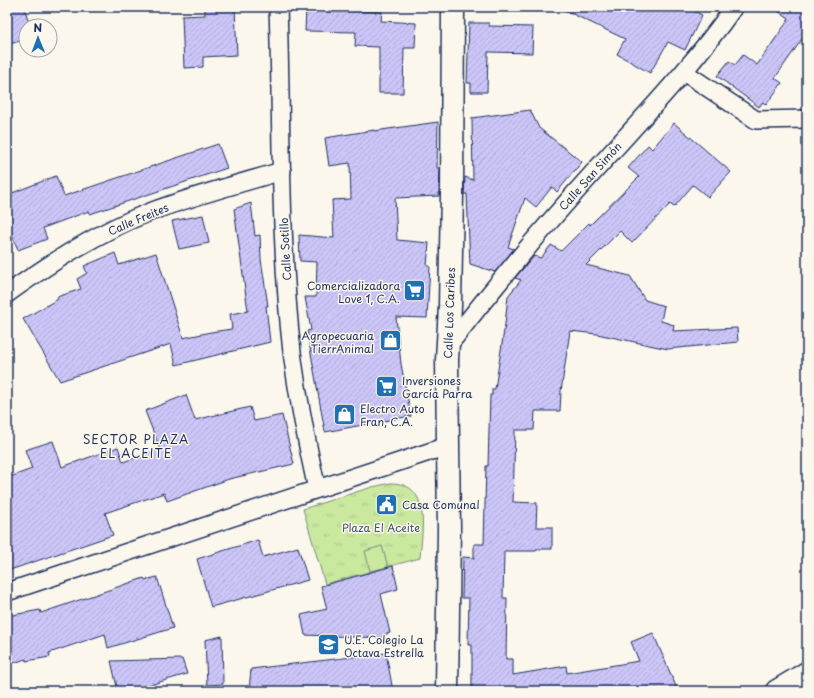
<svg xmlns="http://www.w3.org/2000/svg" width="814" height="698" font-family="'Playpen Sans',sans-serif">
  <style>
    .grass { fill: url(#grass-tufts); stroke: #738c7e }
    .garden { fill: #cbe89f; stroke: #738c7e }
    .building { fill: url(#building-hatch); stroke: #1b2f5e }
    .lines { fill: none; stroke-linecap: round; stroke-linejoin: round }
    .street-casing { stroke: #1b2f5e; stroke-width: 20 }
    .secondary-casing { stroke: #1b2f5e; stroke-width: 25 }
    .street { stroke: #fbf7ec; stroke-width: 17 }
    .secondary { stroke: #fbf7ec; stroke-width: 22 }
    .labels { text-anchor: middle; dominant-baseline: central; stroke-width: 3; stroke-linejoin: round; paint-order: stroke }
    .street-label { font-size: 11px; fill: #1b2f5e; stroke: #fbf7ec }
    .poi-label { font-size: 11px; fill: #1b2f5e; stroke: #fbf7ec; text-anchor: start }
    .park-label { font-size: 11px; fill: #3e546b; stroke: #fbf7ec }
    .neighbourhood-label { font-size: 12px; letter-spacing: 1px; fill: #1b2f5e; stroke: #fbf7ec }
  </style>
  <defs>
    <pattern id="grass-tufts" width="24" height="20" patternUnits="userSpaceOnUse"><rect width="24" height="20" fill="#cbe89f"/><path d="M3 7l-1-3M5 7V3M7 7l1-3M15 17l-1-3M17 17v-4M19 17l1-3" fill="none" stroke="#aec78b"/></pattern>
    <pattern id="building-hatch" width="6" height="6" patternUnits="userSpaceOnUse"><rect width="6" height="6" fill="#ccc6f8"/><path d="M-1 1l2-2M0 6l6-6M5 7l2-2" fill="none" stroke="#afaad7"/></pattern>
  </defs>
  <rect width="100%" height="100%" fill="#fbf7ec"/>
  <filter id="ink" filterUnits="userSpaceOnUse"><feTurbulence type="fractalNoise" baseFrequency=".025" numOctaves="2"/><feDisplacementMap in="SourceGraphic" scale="8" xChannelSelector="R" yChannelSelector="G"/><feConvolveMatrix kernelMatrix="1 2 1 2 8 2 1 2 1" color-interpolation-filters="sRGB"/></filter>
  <g filter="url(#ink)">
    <path class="grass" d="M391 483C396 483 402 484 406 486 430 497 421 538 420 558L325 584 303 509 372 487Z"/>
    <polygon class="garden" points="382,546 388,567 370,571 365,551"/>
    <g class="building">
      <polygon points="7,7 24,7 30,26 26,26 26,39 7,45"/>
      <polygon points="205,7 235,7 237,55 203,57 203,67 184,68 182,16 205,15"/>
      <polygon points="558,7 686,7 702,15 685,50 668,42 650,73 617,54 625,39"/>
      <polygon points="772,7 807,7 807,32 775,78 782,83 766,105 763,102 759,107 717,76 729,61 735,65 743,55 757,65 789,19"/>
      <polygon points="306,9 382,12 381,21 416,23 415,48 404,48 403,93 379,93 379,47 355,46 356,32 305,31"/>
      <polygon points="469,23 489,23 489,26 533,27 532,53 488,52 487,92 471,92 471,83 467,83"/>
      <polygon points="530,110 539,128 582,162 557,192 552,187 536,207 525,198 508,247 514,249 495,272 470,264 467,194 464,194 465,177 473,180 472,118"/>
      <polygon points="438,122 437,168 440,168 439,196 395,198 397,240 429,243 427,266 430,266 427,318 396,317 401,364 411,416 325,432 307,331 311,330 305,297 316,297 317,262 300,261 299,235 334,238 332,200 351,199 350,163 329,166 325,138 374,130 374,131"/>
      <polygon points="674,123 731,172 708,197 693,185 674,207 670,204 632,243 620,231 586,265 630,276 645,300 664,306 661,321 674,325 673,331 737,328 738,342 668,349 597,334 570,331 561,391 560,411 535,411 534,430 515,430 513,502 537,503 536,527 552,527 552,549 536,549 536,551 504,551 503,598 507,598 506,659 513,659 513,675 566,666 567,673 639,661 631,642 653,633 678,691 472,691 472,645 468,645 469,598 462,598 463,557 474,558 474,544 484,544 486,466 488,466 490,395 492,395 492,389 495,389 505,324 508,296 521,280 515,278 534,256 541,258 551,245 561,251 589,223 590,225 639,177 628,168 648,145 652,149"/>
      <polygon points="218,144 227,168 90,214 89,211 43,228 47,239 18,250 7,221 7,195 56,176 64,196"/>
      <polygon points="251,203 255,236 260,235 261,259 268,306 266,306 270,342 176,365 171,344 60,381 23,319 58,299 57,297 81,289 77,279 87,273 84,266 115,253 119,265 156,253 183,338 211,332 232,329 230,314 248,311 234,209"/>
      <polygon points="203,215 209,243 179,249 172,221"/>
      <polygon points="186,395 195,420 250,407 254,421 282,415 294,464 229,479 167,501 164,493 105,513 113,535 7,571 7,478 32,469 25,450 53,441 62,467 118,447 123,462 160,449 145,411"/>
      <polygon points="258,540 263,557 298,547 308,580 211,607 197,559"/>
      <polygon points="393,566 398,589 381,594 390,633 383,635 384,638 305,635 301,615 327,609 321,586"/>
      <polygon points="157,577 173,628 108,648 105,634 49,653 50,657 26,661 26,659 7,665 7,616 40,610 41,613 144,578 145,580"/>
      <polygon points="222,636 223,684 207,685 205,640"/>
      <polygon points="386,653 393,691 249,691 251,669"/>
      <polygon points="182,659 187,674 129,691 118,691 111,661"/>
    </g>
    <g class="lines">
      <defs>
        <g id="street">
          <path d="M278 7C282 122 279 237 292 352 298 398 307 444 317 489"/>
          <polyline points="684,72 756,120 807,119"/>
          <path d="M7 294C52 262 98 232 150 212 193 196 238 184 282 171"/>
          <path d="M448 346C494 287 542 229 592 174 641 119 692 67 734 7"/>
          <polyline points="7,592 447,446"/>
        </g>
        <g id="secondary">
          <polyline points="447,691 449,528 447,360 450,306 452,194 453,7"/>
          <polyline points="777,691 807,673"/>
        </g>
      </defs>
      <use href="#street" class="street-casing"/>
      <use href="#secondary" class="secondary-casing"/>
      <use href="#street" class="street"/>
      <use href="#secondary" class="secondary"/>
    </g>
  </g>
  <defs>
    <symbol id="supermarket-square" viewBox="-11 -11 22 22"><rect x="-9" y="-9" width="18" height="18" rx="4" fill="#1f6fb2" stroke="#fbf7ec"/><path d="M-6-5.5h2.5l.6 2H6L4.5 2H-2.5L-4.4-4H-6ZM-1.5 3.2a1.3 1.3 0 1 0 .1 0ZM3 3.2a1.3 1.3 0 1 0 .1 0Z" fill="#fff"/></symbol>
    <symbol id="shop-square" viewBox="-11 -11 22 22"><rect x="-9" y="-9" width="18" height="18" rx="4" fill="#1f6fb2" stroke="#fbf7ec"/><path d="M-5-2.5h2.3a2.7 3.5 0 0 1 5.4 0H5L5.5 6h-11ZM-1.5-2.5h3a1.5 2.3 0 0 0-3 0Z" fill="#fff"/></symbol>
    <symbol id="civic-square" viewBox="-11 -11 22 22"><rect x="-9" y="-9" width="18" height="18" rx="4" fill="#1f6fb2" stroke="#fbf7ec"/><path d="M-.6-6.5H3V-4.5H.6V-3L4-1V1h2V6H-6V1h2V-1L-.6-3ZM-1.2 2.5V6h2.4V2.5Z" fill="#fff"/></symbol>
    <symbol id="school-square" viewBox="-11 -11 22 22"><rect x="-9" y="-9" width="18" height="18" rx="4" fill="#1f6fb2" stroke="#fbf7ec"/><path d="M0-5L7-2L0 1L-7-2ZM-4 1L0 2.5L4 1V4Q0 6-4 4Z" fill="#fff"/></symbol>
  </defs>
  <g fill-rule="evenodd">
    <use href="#supermarket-square" x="402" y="278" width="25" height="25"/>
    <use href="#shop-square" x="378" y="328" width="25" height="25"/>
    <use href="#supermarket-square" x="374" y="374" width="25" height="25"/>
    <use href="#shop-square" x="332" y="402" width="25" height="25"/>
    <use href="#civic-square" x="374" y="492" width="25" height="25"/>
    <use href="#school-square" x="316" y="632" width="25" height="25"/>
  </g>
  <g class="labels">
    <g class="street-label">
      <text transform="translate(590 176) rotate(-48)">Calle San Simón</text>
      <text transform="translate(138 219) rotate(-23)">Calle Freites</text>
      <text transform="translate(285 249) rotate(-93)">Calle Sotillo</text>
      <text transform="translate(449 313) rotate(-88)">Calle Los Caribes</text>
    </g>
    <g class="poi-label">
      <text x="400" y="285" text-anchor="end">Comercializadora<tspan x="400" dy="13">Love 1, C.A.</tspan></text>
      <text x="374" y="335" text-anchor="end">Agropecuaria<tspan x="374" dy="13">TierrAnimal</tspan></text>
      <text x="402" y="380">Inversiones<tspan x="402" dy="13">García Parra</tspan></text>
      <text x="360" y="408">Electro Auto<tspan x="360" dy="13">Fran, C.A.</tspan></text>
      <text x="402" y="504">Casa Comunal</text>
      <text x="344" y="639">U.E. Colegio La<tspan x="344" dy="13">Octava Estrella</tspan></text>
    </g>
    <g class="park-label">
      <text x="381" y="527">Plaza El Aceite</text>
    </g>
    <g class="neighbourhood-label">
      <text x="136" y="439">SECTOR PLAZA<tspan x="136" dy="14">EL ACEITE</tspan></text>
    </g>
  </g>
  <rect width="814" height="698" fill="none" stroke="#fbf7ec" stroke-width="24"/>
  <rect x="12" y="12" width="790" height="674" fill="none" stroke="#1b2f5e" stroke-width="1.5" filter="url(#ink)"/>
  <g transform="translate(38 38) rotate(359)"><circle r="19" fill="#fbf7ec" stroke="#a1a7b3"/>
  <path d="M0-3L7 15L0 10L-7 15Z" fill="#1f6fb2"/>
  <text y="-6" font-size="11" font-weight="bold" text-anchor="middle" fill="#1b2f5e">N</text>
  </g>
</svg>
